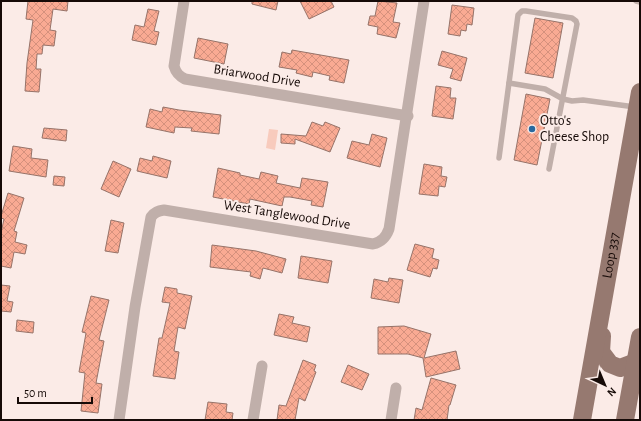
<svg xmlns="http://www.w3.org/2000/svg" width="641" height="421" font-family="'Alegreya Sans',sans-serif">
  <style>
    .pitch { fill: #f8cbbd }
    .building { fill: url(#building-cross-hatch); stroke: #967369 }
    .lines { fill: none; stroke-linecap: round; stroke-linejoin: round }
    .lane { stroke: #c0afaa; stroke-width: 5.5 }
    .street { stroke: #c0afaa; stroke-width: 11 }
    .primary { stroke: #967970; stroke-width: 18 }
    .poi-dot { fill: #29699f; stroke: #fbebe7; stroke-width: 1.5 }
    .labels { text-anchor: middle; dominant-baseline: central; stroke-width: 4; stroke-linejoin: round; paint-order: stroke }
    .street-label { font-size: 14px; fill: #160a07; stroke: #fbebe7 }
    .poi-label { font-size: 14px; fill: #160a07; stroke: #fbebe7; text-anchor: start }
  </style>
  <defs>
    <pattern id="building-cross-hatch" width="8" height="8" patternUnits="userSpaceOnUse"><rect width="8" height="8" fill="#f9aa93"/><path d="M0 0l8 8M0 8l8-8" fill="none" stroke="#d5917d"/></pattern>
  </defs>
  <rect width="100%" height="100%" fill="#fbebe7"/>
  <polygon class="pitch" points="269,129 278,130 275,150 266,148"/>
  <g class="building">
    <polygon points="28,1 68,1 67,11 53,9 50,30 56,31 54,46 43,45 42,54 37,54 36,69 41,69 39,92 25,91 27,63 33,20 26,19"/>
    <polygon points="252,1 278,1 276,10 252,4"/>
    <polygon points="300,1 331,1 334,7 309,19"/>
    <polygon points="378,1 397,3 393,22 400,23 396,38 377,34 378,27 368,25 370,16 375,16"/>
    <polygon points="452,5 474,8 472,25 467,24 466,31 461,30 460,36 448,34"/>
    <polygon points="148,9 159,11 154,31 159,32 156,45 132,40 135,25 144,27"/>
    <polygon points="535,18 563,23 553,78 525,73"/>
    <polygon points="198,38 228,44 224,64 194,58"/>
    <polygon points="292,50 349,60 344,83 329,80 330,76 313,72 312,77 296,73 297,70 279,67 282,52 291,54"/>
    <polygon points="442,51 467,58 461,81 450,78 453,69 438,65"/>
    <polygon points="436,86 451,88 450,98 456,98 453,119 432,116"/>
    <polygon points="526,94 550,99 537,165 514,160"/>
    <polygon points="163,107 179,110 221,115 219,134 191,131 192,128 175,127 174,133 146,127 150,109 162,112"/>
    <polygon points="312,122 323,126 325,122 340,128 330,152 295,139 295,144 281,143 281,134 306,136"/>
    <polygon points="44,128 67,130 66,141 42,138"/>
    <polygon points="372,134 387,138 380,167 347,158 352,141 369,145"/>
    <polygon points="13,146 32,149 31,158 48,160 46,177 9,171"/>
    <polygon points="153,156 171,161 167,178 137,171 140,158 152,161"/>
    <polygon points="113,161 131,169 119,197 101,189"/>
    <polygon points="424,164 442,167 441,176 447,177 445,187 439,186 438,196 419,194"/>
    <polygon points="218,168 240,173 240,175 259,179 261,172 278,176 276,183 300,188 302,178 328,182 323,207 311,205 312,201 290,197 284,197 282,206 250,199 249,204 213,197"/>
    <polygon points="54,176 65,177 64,186 53,185"/>
    <polygon points="8,193 24,198 14,231 17,232 15,242 27,245 25,254 14,252 11,268 1,266 1,233 4,219 1,218 1,216"/>
    <polygon points="111,220 124,223 118,253 105,251"/>
    <polygon points="415,244 434,249 432,258 439,260 437,269 433,268 430,277 407,270"/>
    <polygon points="212,245 256,251 286,259 282,273 263,268 260,279 250,276 251,272 210,267"/>
    <polygon points="301,256 332,261 328,283 298,278"/>
    <polygon points="389,278 403,280 399,303 371,298 374,279 388,282"/>
    <polygon points="1,285 10,286 7,301 13,302 11,312 1,311"/>
    <polygon points="165,287 177,289 177,293 192,296 185,329 178,327 174,351 179,352 175,379 153,376 159,338 162,338 170,303 162,302"/>
    <polygon points="91,296 109,300 99,340 104,341 96,383 102,384 98,413 81,411 85,373 79,372 86,333 82,332"/>
    <polygon points="279,314 294,317 292,323 310,327 307,342 274,335"/>
    <polygon points="17,320 34,322 33,333 16,331"/>
    <polygon points="404,326 431,334 424,358 456,351 460,369 426,377 423,358 408,354 378,354 378,327"/>
    <polygon points="303,360 316,365 314,371 316,372 305,401 299,398 295,420 277,420 279,405 286,406"/>
    <polygon points="348,365 369,374 362,390 341,382"/>
    <polygon points="431,378 456,385 450,405 449,405 447,420 414,420 416,408 422,410"/>
    <polygon points="208,402 227,404 226,412 233,413 232,420 205,420"/>
  </g>
  <g class="lines">
    <g class="lane">
      <polyline points="636,1 640,2"/>
      <polyline points="509,83 545,89 563,99 572,101 583,100 635,107"/>
      <polyline points="499,158 518,15 522,11 526,11 572,18 576,21 577,24 549,169"/>
    </g>
    <g class="street">
      <path d="M184 1 174 66C176 73 179 76 185 79L408 116"/>
      <path d="M119 420 135 307 151 217C155 212 158 211 164 210L373 244C382 242 386 237 389 229L424 1"/>
      <polyline points="253,420 262,366"/>
      <polyline points="391,420 396,388"/>
    </g>
    <g class="primary">
      <polyline points="602,336 601,352 610,364 620,368 636,362"/>
      <path id="s1" d="M582 420 640 92"/>
      <polyline points="625,420 640,337"/>
    </g>
  </g>
  <circle class="poi-dot" cx="532" cy="129" r="4"/>
  <g class="labels">
    <g class="street-label">
      <text transform="translate(257 76) rotate(9)">Briarwood Drive</text>
      <text transform="translate(287 215) rotate(9)">West Tanglewood Drive</text>
      <text stroke="none"><textPath href="#s1" startOffset="167">Loop 337</textPath></text>
    </g>
    <g class="poi-label">
      <text x="540" y="121">Otto's<tspan x="540" dy="16">Cheese Shop</tspan></text>
    </g>
  </g>
  <rect width="641" height="421" fill="none" stroke="#160a07" stroke-width="4"/>
  <g transform="translate(605 385) rotate(136)" stroke="#fbebe7" stroke-width="3" paint-order="stroke">
  <path d="M0-3L7 15L0 10L-7 15Z" fill="#160a07"/>
  <text y="-6" font-size="11" font-weight="bold" text-anchor="middle" fill="#160a07">N</text>
  </g>
  <path d="M18 397v6h74v-6" fill="none" stroke="#160a07" stroke-width="2"/>
  <text x="24" y="397" font-size="12" fill="#160a07" stroke="#fbebe7" stroke-width="3" paint-order="stroke">50 m</text>
</svg>
